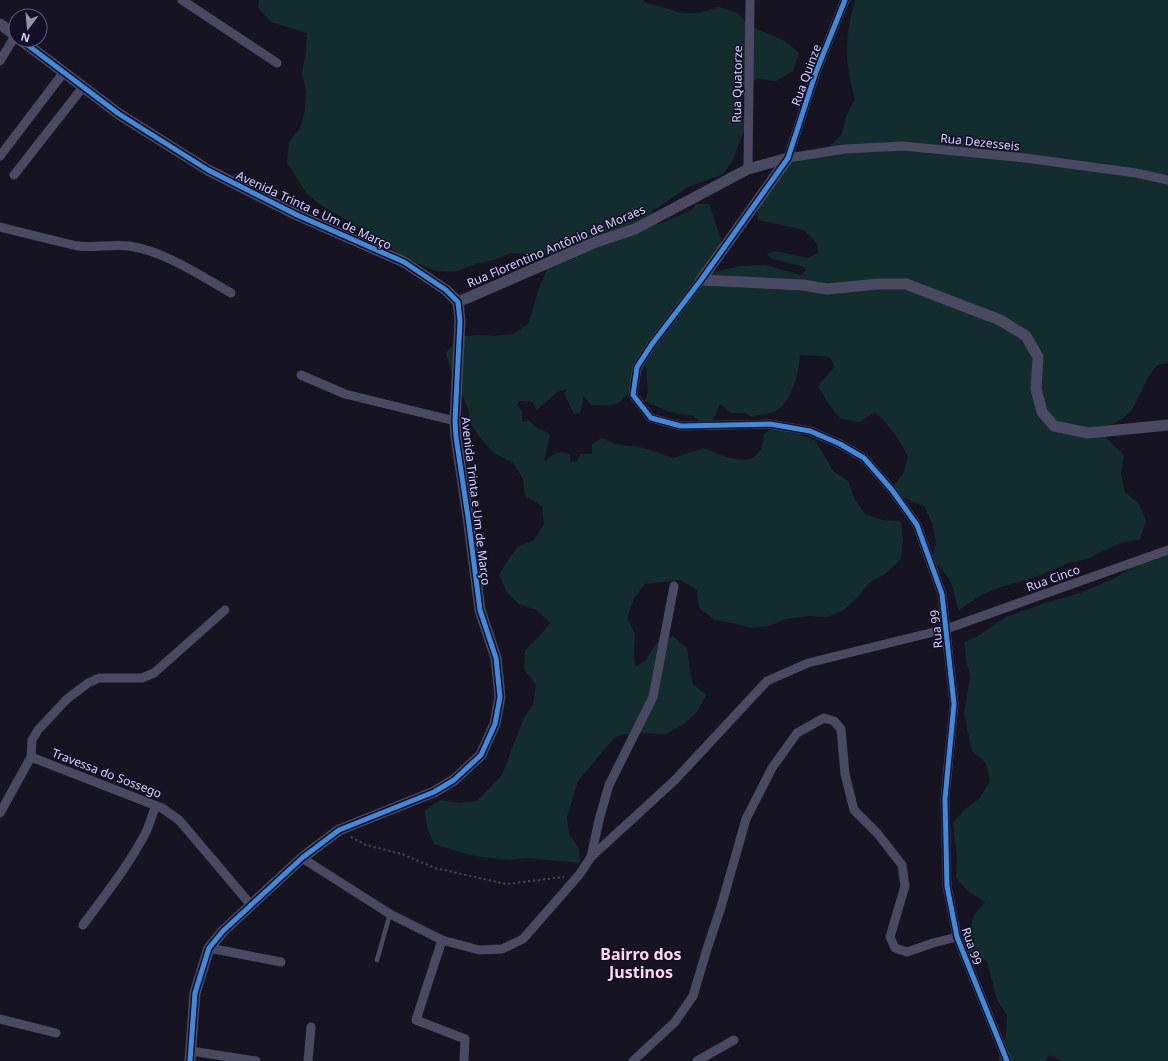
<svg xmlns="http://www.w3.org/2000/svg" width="1168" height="1061" font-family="'Noto Sans',sans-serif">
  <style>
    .green { fill: #132c2d }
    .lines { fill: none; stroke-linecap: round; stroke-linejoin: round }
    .path { stroke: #44505f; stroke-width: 2; stroke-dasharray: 2 3; stroke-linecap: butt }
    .service { stroke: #4a4962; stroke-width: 4.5 }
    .minor { stroke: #4a4962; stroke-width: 9 }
    .tertiary { stroke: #4a4962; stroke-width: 11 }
    .cycleway-casing { stroke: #130f26; stroke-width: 8 }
    .cycleway { stroke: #408adc; stroke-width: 5 }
    .labels { text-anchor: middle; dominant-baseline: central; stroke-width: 3; stroke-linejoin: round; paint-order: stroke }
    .street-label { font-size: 12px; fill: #d9d4ff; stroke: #130f26 }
    .district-label { font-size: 16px; font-weight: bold; fill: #ffd6f0; stroke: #130f26 }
  </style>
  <rect width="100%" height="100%" fill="#161421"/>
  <g class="green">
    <path d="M259 0H643L644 2 682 13H699L719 7 737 13 750 26 785 41 799 53 793 71 776 81 757 79 741 88 739 107 746 125 733 160 723 174 688 187 656 209 654 208 647 222 659 224 692 210 696 204H709L722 243 709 273 741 266 766 265 801 275 806 270 804 267 770 258 767 254 775 251 808 258 818 253 817 243 804 230 758 220 757 202 790 158 828 148 842 134 846 116 855 99C844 63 845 36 855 0H1168V363C1165 364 1161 364 1159 365 1147 372 1139 401 1130 412 1122 421 1108 426 1098 430L1124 455 1121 474 1125 492 1138 503 1146 520 1140 540 1122 542 1087 559 1069 563 1036 577 998 588 981 595 959 610C956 605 955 598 954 592 950 576 943 570 932 561L936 542 932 523 924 506 907 499 891 489 903 474 908 457C899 438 890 426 875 412L860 422 841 419 830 406 818 386 834 367 831 358 823 356 800 355C799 372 792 402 776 411 769 414 758 415 751 417L745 413H732L720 404 709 428 693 416 669 412 645 401 648 391 646 365C640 374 626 401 616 404 608 406 599 405 591 405L584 396 580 413 574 414 564 393 567 389 557 392 537 410 532 402 519 401 517 405 522 411V422L529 420C535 430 542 428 550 435L544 462C554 454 556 450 570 454V462L577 461 580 454H592V444L602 438 615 444 644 448 673 458 704 448C727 458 762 474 764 434L775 427 815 440 833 471 848 481 855 500 865 514 883 520 901 521 903 540 901 559 885 574 869 583 858 597 844 610 828 617 808 616 786 619 769 626 751 628 733 623 715 620 699 608 697 590 680 580 645 584 634 598 627 618 635 634 634 654 635 667 646 660 656 643 673 636 687 648 689 665 693 684 706 695 697 712 683 725 665 734 646 733 626 734 615 737 578 781 567 817 569 834 579 849 580 863 528 858 510 860 489 858 470 855 434 844 427 828 425 810 441 800 459 803 477 801 490 788 502 775 523 720 533 704 536 685 524 669 525 650 539 637 550 623 537 610 519 604 506 591 499 574 517 547 534 540 544 524 542 506 525 496 523 479 513 463 494 453 481 439 471 424 467 406 451 371 446 353 459 337 476 335 496 336 513 334 528 324 539 288 553 256 511 253 494 260 476 264 454 272 435 271 400 256 371 233 354 225 321 205 307 194 287 163 289 142 300 128 305 110 306 91 302 73 306 52 307 33 271 22 258 8Z"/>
    <polygon points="1168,552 1168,1061 1062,1061 1049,1055 1046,1061 998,1061 1006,1035 1007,1015 997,1000 987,961 968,952 969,933 974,915 985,902 969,892 956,878 957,859 953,823 964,810 980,798 990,781 986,763 972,751 964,714 970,677 966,659 964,642 976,637 1006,617 1042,604 1080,593 1113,579 1146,559"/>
  </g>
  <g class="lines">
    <polyline class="path" points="351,837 366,845 402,854 435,868 506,884 564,877"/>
    <polyline class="service" points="377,960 390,914"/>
    <g class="minor">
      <polyline points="182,0 277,63"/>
      <polyline points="845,0 816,72 788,158 845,149 903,146 1025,158 1136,173 1168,180"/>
      <polyline points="0,61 15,36"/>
      <polyline points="0,156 64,72"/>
      <polyline points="748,169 750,0"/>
      <polyline points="14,175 83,87"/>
      <path d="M0 227 77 246C94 248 111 244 129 246 164 251 201 276 231 293"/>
      <polyline points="701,280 652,344 637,367 633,395 651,418 681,426 770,424 810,431 840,444 864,458 892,490 917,525 942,594 954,704 945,799 947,886 957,937 1007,1061"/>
      <polyline points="301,375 345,394 455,421"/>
      <polyline points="31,757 162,808 179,820 251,905"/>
      <polyline points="0,813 31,757 32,740 38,730 67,699 88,683 99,678 142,678 154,673 225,610"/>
      <polyline points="591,857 599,820 609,785 653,697 674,586"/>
      <polyline points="302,858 390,914 442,940 479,950 502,949 523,939 579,875 591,857 675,780 767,681 808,663 946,629 1168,550"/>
      <path d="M83 925C105 895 129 865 146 832 150 824 152 814 156 806"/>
      <polyline points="442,940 416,1020 465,1039 464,1061"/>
      <polyline points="209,948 281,962"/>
      <polyline points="0,1019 56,1033"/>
      <polyline points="191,1051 256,1061"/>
      <polyline points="308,1061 311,1027"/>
      <polyline points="633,1061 675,1022 693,996 707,949 721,907 746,819 772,768 797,733 824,718 834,721 841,729 845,774 854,810 878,834 902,865 905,886 890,937 895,948 907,952 933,943 957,937"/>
      <polyline points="697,1061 734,1040"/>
    </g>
    <g class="tertiary">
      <polyline points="0,24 16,36"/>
      <polyline points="21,40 119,114 208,170 297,215 404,262 446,290 458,302 460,321 455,421 456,437 468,517 480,610 496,658 500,697 495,724 481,755 454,780 434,792 339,830 302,858 223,931 209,948 195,993 190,1061"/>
      <polyline points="701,280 803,285 827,289 878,284 906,284 1000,320 1026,336 1038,357 1036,389 1042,412 1054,426 1088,433 1168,425"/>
      <polyline points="701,280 788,158"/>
      <polyline points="458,302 596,242 635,229 748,169 788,158"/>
    </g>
    <defs>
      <g id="cycleway">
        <polyline points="845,0 816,72 788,158 701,280 652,344 637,367 633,395 651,418 681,426 770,424 810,431 840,444 864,458 892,490 917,525 942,594 954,704 945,799 947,886 957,937 1007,1061"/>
        <polyline points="21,40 119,114 208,170 297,215 404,262 446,290 458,302 460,321 455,421 456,437 468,517 480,610 496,658 500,697 495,724 481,755 454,780 434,792 339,830 302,858 223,931 209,948 195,993 190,1061"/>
      </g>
    </defs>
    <use href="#cycleway" class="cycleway-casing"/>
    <use href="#cycleway" class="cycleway"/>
  </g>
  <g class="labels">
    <g class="street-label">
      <text transform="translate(806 75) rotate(-70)">Rua Quinze</text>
      <text transform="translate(737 84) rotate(-89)">Rua Quatorze</text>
      <text transform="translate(980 142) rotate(6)">Rua Dezesseis</text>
      <text transform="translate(314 210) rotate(25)">Avenida Trinta e Um de Março</text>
      <text transform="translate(556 246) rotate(-23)">Rua Florentino Antônio de Moraes</text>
      <text transform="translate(476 501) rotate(83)">Avenida Trinta e Um de Março</text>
      <text transform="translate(1053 578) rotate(-20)">Rua Cinco</text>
      <text transform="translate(936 629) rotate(-96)">Rua 99</text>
      <text transform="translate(107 773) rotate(21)">Travessa do Sossego</text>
      <text transform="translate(972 946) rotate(71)">Rua 99</text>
    </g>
    <g class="district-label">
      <text x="641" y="954">Bairro dos<tspan x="641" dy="18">Justinos</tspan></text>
    </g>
  </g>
  <g transform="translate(28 28) rotate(196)"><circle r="19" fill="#130f26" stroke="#625e7d"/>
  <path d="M0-3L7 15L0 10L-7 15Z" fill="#9591b1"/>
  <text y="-6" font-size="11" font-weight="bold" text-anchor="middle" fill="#d9d4ff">N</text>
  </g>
</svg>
